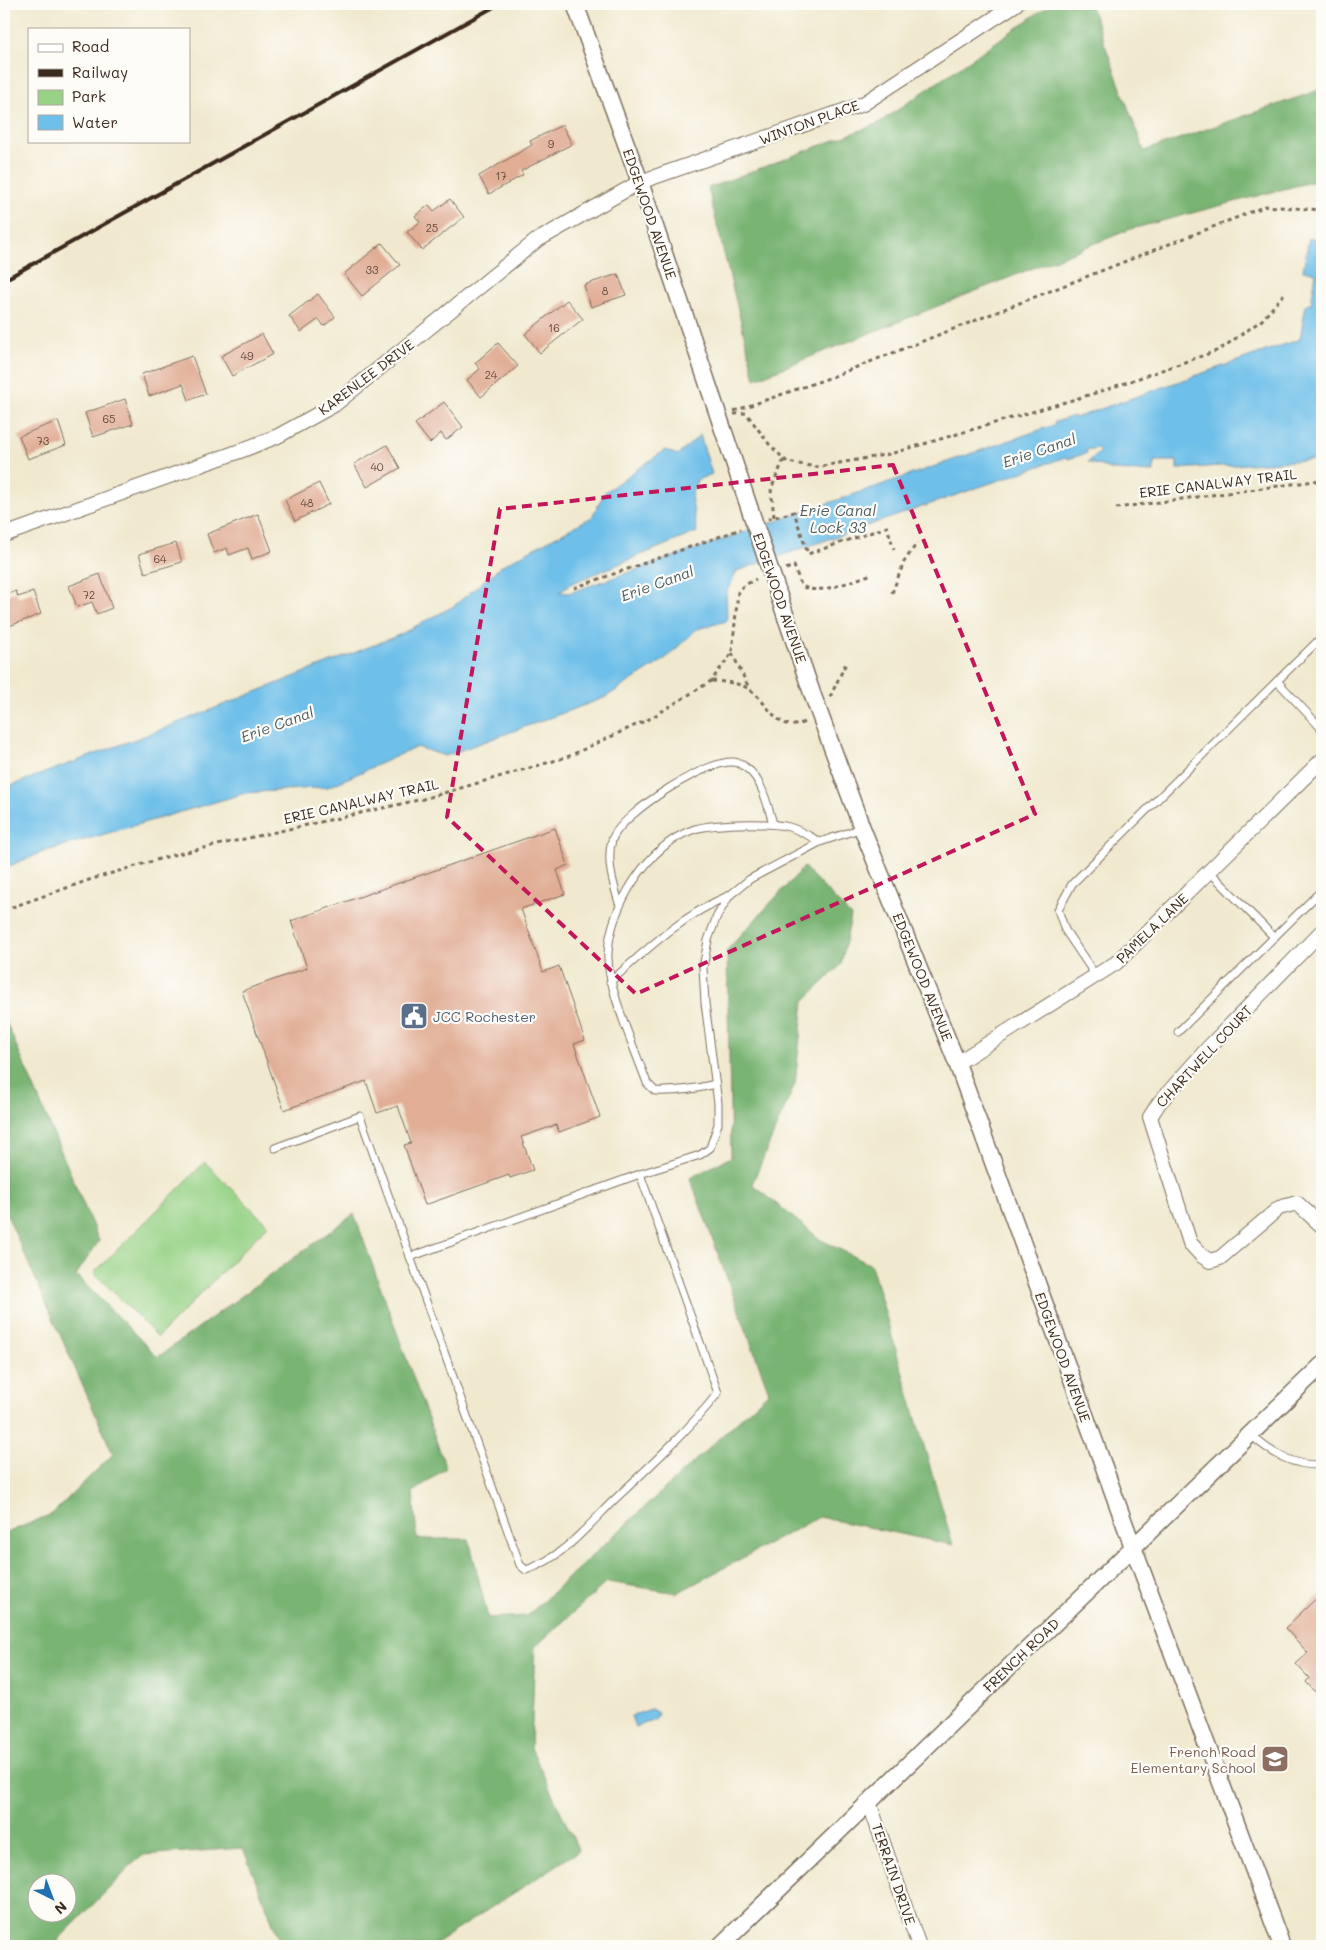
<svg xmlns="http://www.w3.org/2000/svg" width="1326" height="1950" font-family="Mali,sans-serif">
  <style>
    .green { fill: #97d286; stroke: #697e52 }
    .forest { fill: #79b473; stroke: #5a6f48; fill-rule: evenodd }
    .water { fill: #6ebfe9; stroke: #547484 }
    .building { fill: #e1ad95 }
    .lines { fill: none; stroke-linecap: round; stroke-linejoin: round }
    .service-casing { stroke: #7b6d5c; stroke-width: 9 }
    .minor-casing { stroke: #7b6d5c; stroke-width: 16 }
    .tertiary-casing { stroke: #7b6d5c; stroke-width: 19 }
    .path { stroke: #7b6d5c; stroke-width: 3; stroke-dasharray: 4 4; stroke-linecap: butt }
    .service { stroke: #fff; stroke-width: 7 }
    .minor { stroke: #fff; stroke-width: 14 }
    .tertiary { stroke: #fff; stroke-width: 16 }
    .rail { stroke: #3b2a1e; stroke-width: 4 }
    .tertiary-bridge-casing { stroke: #7b6d5c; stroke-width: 19; stroke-linecap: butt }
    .tertiary-bridge { stroke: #fff; stroke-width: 16 }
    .marked { fill: none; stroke: #c2185b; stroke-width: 4; stroke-dasharray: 10 6; stroke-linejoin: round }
    .labels { text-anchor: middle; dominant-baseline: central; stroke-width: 4.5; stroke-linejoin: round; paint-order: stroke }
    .number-label { font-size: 11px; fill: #644b3c }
    .street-label { font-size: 14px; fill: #3b2a1e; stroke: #fdfcf7 }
    .service-label { font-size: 14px; fill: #4e5e75; stroke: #fdfcf7; text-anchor: start }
    .education-label { font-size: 14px; fill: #785e54; stroke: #fdfcf7; text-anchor: end }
    .water-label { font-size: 15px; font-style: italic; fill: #4d5e65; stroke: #fdfcf7 }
  </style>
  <rect width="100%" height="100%" fill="#fdfcf7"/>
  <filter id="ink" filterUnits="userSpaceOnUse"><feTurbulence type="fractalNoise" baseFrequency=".02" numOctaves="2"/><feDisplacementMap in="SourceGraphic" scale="10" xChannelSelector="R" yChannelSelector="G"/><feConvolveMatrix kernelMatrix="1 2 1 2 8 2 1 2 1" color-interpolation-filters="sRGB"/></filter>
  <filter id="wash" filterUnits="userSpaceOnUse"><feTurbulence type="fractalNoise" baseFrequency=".0096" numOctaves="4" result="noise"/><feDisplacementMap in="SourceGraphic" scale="20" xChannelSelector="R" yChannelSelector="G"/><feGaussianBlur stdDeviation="1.12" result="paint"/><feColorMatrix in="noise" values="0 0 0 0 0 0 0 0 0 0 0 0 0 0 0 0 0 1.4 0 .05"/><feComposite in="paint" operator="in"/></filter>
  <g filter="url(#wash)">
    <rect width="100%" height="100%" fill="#f1e9cf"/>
    <polygon class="green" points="205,1162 268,1225 158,1337 94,1273"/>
    <g class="forest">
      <polygon points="1051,4 1090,4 1144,151 1322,89 1322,179 1131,229 755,379 708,188 877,124"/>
      <path d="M804 867 851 916 841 965 804 1001 795 1084 752 1184 821 1240 871 1265 953 1545 819 1517 677 1593 607 1582 535 1647 531 1748 579 1851 439 1941 435 1946H282L243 1848 142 1855 58 1940 61 1946H4V1534L52 1514 113 1454 4 1208V1017L99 1241 76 1275 158 1357 354 1214 446 1468 413 1492 417 1539H469L488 1618 527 1616 769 1392 690 1178 731 1157 727 950ZM38 1882H68V1912H38Z"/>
    </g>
    <g class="water">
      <polygon points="1309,238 1322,239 1322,459 1177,469 1177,461 1154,461 1154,472 1114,470 1088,462 1100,452 1098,448 1086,450 1087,453 1068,459 1066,457 737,571 726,593 727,621 697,629 664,660 604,698 445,756 417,747 328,787 246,793 43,852 4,868 4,788 160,730 399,635 454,606 503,565 592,517 605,492 665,450 678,455 700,435 712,474 697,480 691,496 697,532 570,584 560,592 569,593 1054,425 1055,422 1074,416 1075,418 1300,339 1306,304 1311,304 1316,273 1303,270"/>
      <polygon points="651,1709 658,1713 655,1720 635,1727 631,1716"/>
    </g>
    <g id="blocks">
      <g class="building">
        <polygon points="562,125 572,144 521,171 523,175 489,194 479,176 532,145 530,141"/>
        <polygon points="450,199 464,217 422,250 407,232 420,222 415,216 429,205 434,211"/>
        <polygon points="382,243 400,265 362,296 344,274"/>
        <polygon points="618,274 626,295 591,307 584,285"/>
        <polygon points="318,294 335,317 324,326 319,319 301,332 289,316"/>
        <polygon points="567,300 583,319 540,353 525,334"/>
        <polygon points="262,334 273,354 232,376 221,356"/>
        <polygon points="498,343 518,366 481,397 467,380 480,369 475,363"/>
        <polygon points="192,356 206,394 189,400 183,384 149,396 142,374"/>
        <polygon points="125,399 133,424 93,437 85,413"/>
        <polygon points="444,402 463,427 446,440 441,433 430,443 415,424"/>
        <polygon points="58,421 66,445 28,459 19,436"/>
        <polygon points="387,445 400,468 367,487 354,464"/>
        <polygon points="319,483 329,504 295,521 285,500"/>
        <polygon points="258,514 272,551 252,559 248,548 229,555 227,548 214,553 207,534"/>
        <polygon points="176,543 182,562 145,573 139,554"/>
        <polygon points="100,574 112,608 97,614 92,602 77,607 69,586"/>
        <polygon points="16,591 18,597 33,592 41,614 4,628 4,596"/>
        <polygon points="555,828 568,865 557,870 565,894 521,909 543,972 559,966 585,1040 574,1044 600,1117 559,1132 556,1125 521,1137 533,1170 510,1178 509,1175 425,1205 404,1145 411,1143 398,1106 377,1113 366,1081 284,1110 242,991 307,968 291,921"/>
        <polygon points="1322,1593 1322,1699 1306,1682 1309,1678 1296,1664 1308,1653 1285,1628"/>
      </g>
    </g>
  </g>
  <g filter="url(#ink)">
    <use href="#blocks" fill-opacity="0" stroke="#7b6d5c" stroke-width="1"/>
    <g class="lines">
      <defs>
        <g id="service">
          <polyline points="1277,681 1322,637"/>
          <polyline points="1210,872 1274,937"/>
          <path d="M619 903C613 883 606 860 612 840 620 814 713 754 738 763 761 772 767 803 773 824"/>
          <polyline points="1096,976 1065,930 1058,910 1072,884 1277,681 1322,729"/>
          <path d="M610 982C648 948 683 915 730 895"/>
          <polyline points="1178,1032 1322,890"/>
          <path d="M716 1084C695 1089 677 1092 655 1091L647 1083C635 1049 606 986 608 953 610 907 647 847 692 830 711 823 769 822 789 827 800 830 811 837 820 842"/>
          <path d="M275 1148 360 1116 520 1565 526 1570C561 1559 587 1527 612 1502 649 1467 686 1433 718 1393L640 1174"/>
          <polyline points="410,1257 640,1174 700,1155 710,1148 718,1124 718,1103 705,1003 703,968 708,940 717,916 730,895 750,879 820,842 862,828"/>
          <path d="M1251 1435C1272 1454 1293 1466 1322 1465"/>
        </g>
        <g id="minor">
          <polyline points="4,535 240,451 278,436 334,405 536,241 640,182 863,104 1016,4"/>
          <polyline points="1322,931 1208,1048 1159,1103 1150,1117 1190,1243 1202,1256 1210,1261 1220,1258 1279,1208 1297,1203 1322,1226"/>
          <polyline points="957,1063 1116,963 1322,760"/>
          <polyline points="869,1802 919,1946"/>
        </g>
        <g id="tertiary">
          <polyline points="575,4 640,182 738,474"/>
          <polyline points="787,620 813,696 862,828 957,1063 1133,1547 1282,1946"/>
          <polyline points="720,1946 1322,1365"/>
        </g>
      </defs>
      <use href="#service" class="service-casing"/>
      <use href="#minor" class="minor-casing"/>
      <use href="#tertiary" class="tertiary-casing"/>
      <g class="path">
        <polyline points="734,411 829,378 1266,206 1322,210"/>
        <polyline points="734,414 746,413 769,444 787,462 817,467 890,454 1099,392 1219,350 1262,320 1284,294"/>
        <polyline points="1116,508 1322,480"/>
        <polyline points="774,517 771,489 784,459"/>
        <polyline points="768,519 794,512 808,554 887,527 894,549"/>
        <path d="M786 569 794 566 801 585C815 598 856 579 872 574"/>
        <polyline points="574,588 741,529"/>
        <polyline points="892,593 904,562 917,543"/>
        <polyline points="732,653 749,688"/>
        <path d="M712 681C724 682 736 682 747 688 767 698 778 738 806 721"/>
        <polyline points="830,697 847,661"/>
        <polyline points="4,910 92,879 173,855 423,799 567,757 651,718 711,681 732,653 738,592 743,586 756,579"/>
      </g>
      <use href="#service" class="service"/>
      <use href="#minor" class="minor"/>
      <use href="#tertiary" class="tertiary"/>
      <polyline class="rail" points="4,280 499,4"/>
      <defs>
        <polyline id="tertiary-bridge" points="738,474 787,620"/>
      </defs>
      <use href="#tertiary-bridge" class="tertiary-bridge-casing"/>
      <use href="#tertiary-bridge" class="tertiary-bridge"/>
    </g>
  </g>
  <path class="marked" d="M893 465 1035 814 636 994 447 817 500 509Z"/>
  <defs>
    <symbol id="civic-square" viewBox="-11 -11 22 22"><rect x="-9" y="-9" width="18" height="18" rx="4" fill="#5c6f8a" stroke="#fdfcf7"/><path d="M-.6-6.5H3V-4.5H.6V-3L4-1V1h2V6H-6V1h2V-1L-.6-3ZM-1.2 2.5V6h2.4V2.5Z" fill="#fff"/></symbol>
    <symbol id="school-square" viewBox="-11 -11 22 22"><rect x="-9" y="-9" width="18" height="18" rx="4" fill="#8d6e63" stroke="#fdfcf7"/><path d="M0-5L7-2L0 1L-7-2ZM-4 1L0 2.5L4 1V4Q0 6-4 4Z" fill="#fff"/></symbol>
  </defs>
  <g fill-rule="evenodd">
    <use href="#civic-square" x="398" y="1000" width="32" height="32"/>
    <use href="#school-square" x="1259" y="1743" width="32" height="32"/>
  </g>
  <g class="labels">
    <g class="number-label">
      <text x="551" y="143">9</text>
      <text x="501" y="175">17</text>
      <text x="432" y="227">25</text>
      <text x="372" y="269">33</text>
      <text x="605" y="290">8</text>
      <text x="554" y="327">16</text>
      <text x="247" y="355">49</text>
      <text x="491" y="374">24</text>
      <text x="109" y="418">65</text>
      <text x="43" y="440">73</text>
      <text x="377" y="466">40</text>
      <text x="307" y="502">48</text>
      <text x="160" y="558">64</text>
      <text x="89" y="594">72</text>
    </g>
    <g class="street-label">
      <text transform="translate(809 122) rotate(-20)">WINTON PLACE</text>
      <text transform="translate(650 214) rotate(71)">EDGEWOOD AVENUE</text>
      <text transform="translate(366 377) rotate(-37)">KARENLEE DRIVE</text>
      <text transform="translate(1218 483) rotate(-7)">ERIE CANALWAY TRAIL</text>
      <text transform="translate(780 598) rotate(71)">EDGEWOOD AVENUE</text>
      <text transform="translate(361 801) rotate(-13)">ERIE CANALWAY TRAIL</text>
      <text transform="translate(1152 928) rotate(-44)">PAMELA LANE</text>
      <text transform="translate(923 977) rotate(68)">EDGEWOOD AVENUE</text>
      <text transform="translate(1204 1056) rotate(-47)">CHARTWELL COURT</text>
      <text transform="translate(1063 1357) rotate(70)">EDGEWOOD AVENUE</text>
      <text transform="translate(1021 1655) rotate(-44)">FRENCH ROAD</text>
      <text transform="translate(894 1874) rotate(71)">TERRAIN DRIVE</text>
    </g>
    <g class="service-label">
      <text x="433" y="1016">JCC Rochester</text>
    </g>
    <g class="education-label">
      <text x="1256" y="1751">French Road<tspan x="1256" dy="16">Elementary School</tspan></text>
    </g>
    <g class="water-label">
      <text transform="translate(1039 450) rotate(-19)">Erie Canal</text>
      <text x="838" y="510">Erie Canal<tspan x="838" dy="17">Lock 33</tspan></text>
      <text transform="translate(657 583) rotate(-20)">Erie Canal</text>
      <text transform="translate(277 724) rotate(-20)">Erie Canal</text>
    </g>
  </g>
  <rect width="1326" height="1950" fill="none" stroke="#fdfcf7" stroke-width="20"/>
  <rect x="28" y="28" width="162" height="115" fill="#fdfcf7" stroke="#afa8a0"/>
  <rect x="38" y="44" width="25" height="8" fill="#ffffff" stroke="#afa8a0"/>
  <text x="72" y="52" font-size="15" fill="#3b2a1e">Road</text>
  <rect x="38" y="69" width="25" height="8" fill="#3b2a1e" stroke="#afa8a0"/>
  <text x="72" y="78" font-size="15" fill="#3b2a1e">Railway</text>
  <rect x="38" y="90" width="25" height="15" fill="#97d286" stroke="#afa8a0"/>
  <text x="72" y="102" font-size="15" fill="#3b2a1e">Park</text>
  <rect x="38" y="115" width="25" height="15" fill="#6ebfe9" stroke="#afa8a0"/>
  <text x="72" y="128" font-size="15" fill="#3b2a1e">Water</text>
  <g transform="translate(52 1898) rotate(138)"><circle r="24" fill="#fdfcf7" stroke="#afa8a0"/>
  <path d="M0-4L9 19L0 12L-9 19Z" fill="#1f6fb2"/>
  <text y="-8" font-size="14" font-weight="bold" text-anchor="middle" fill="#3b2a1e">N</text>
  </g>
</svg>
